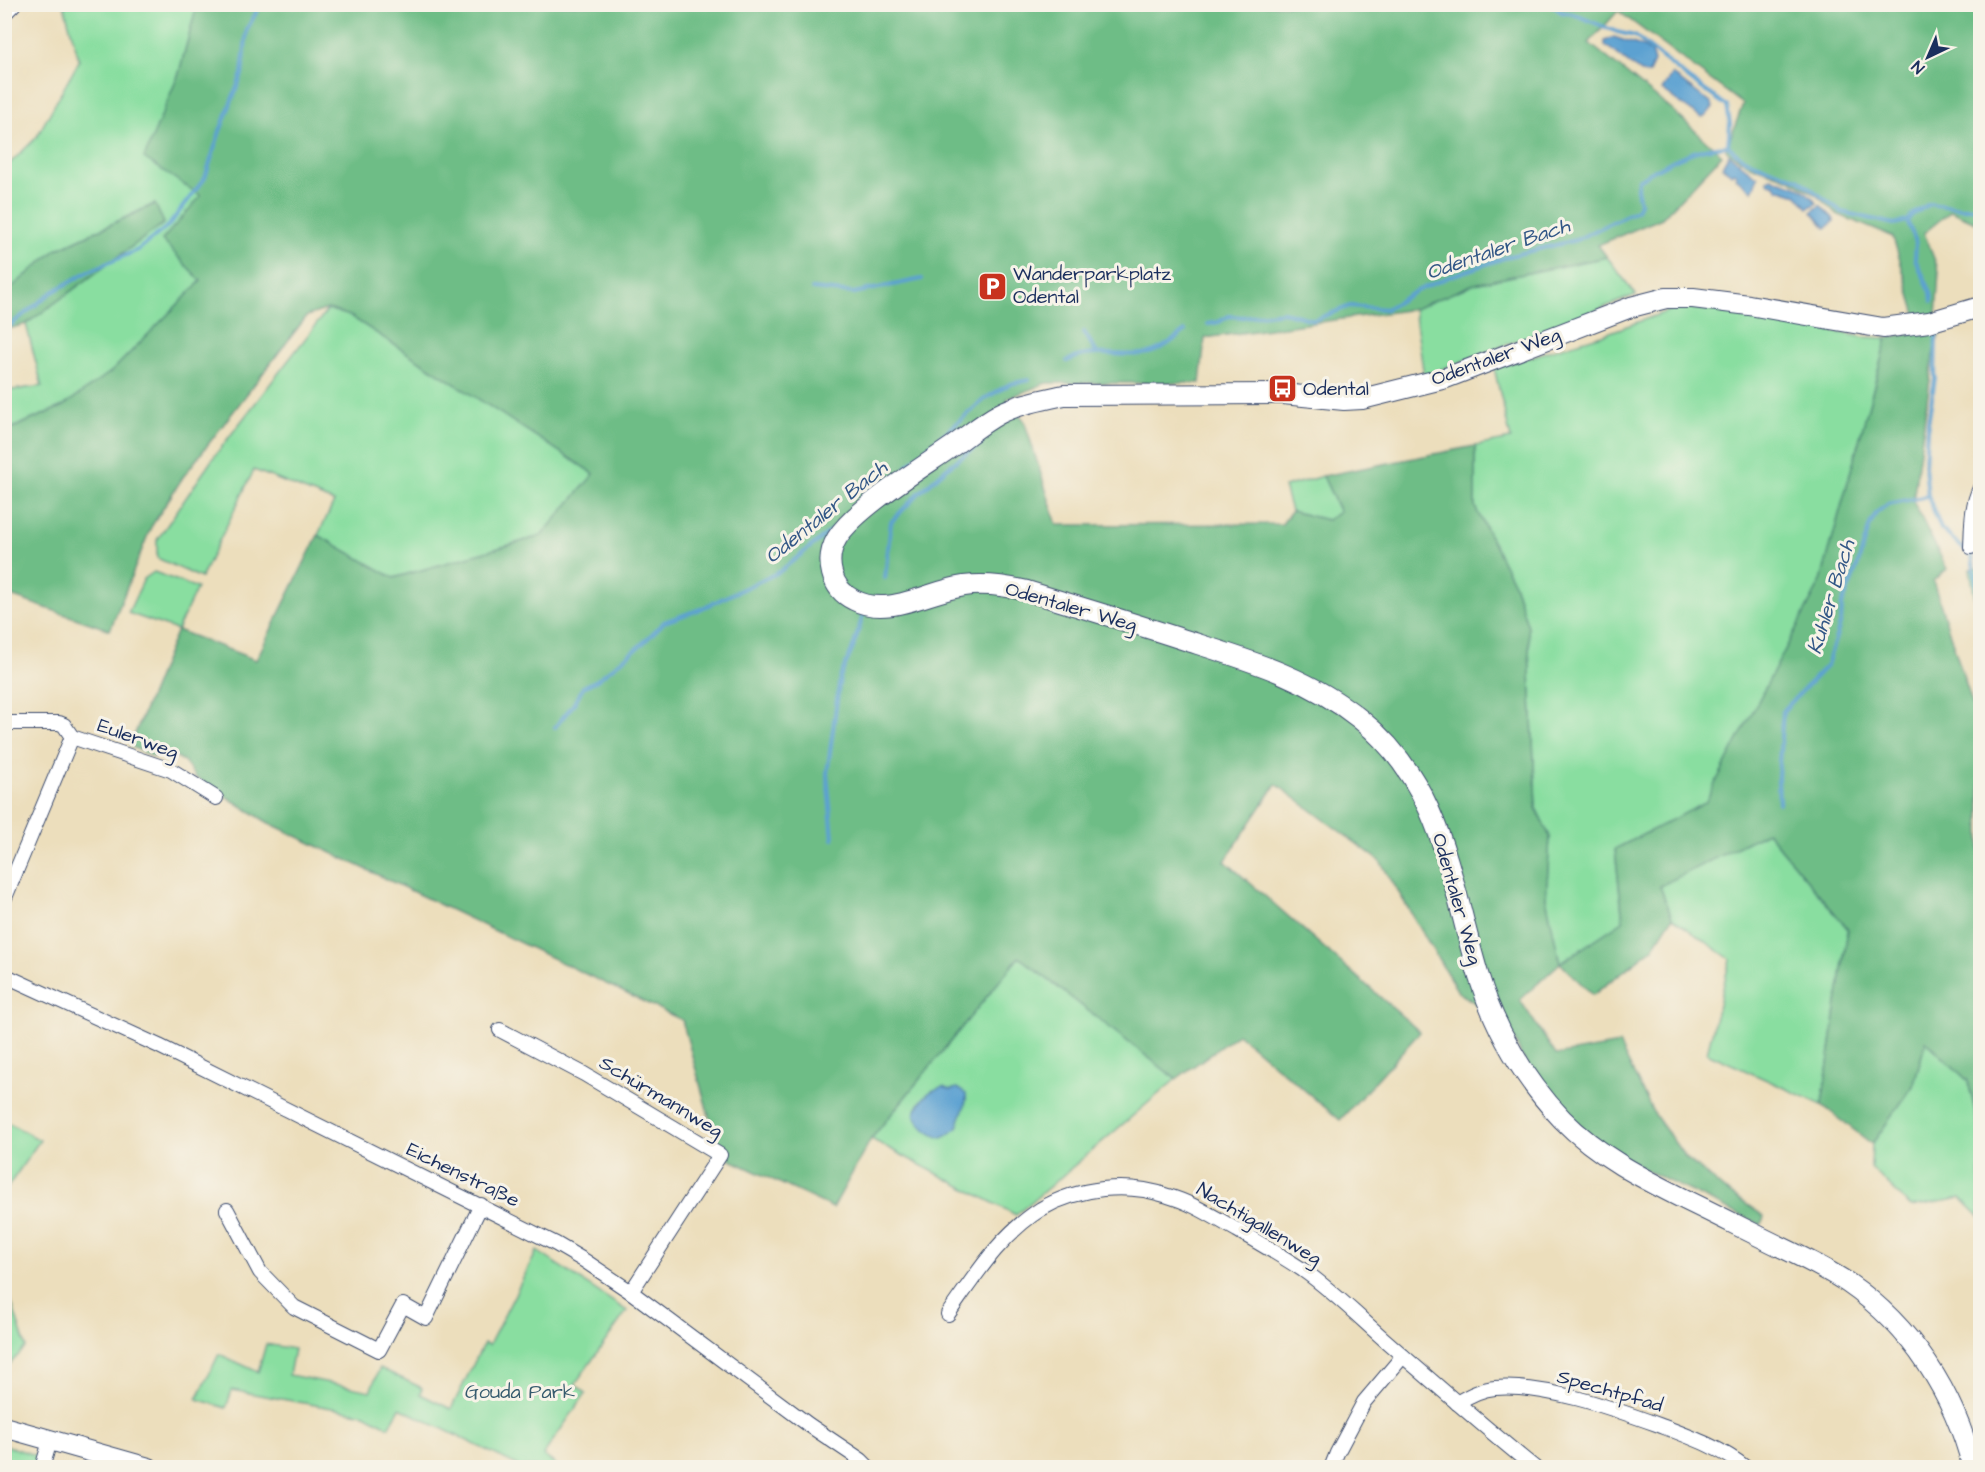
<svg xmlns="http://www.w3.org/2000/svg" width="1985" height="1472" font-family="'Architects Daughter',sans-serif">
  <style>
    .green { fill: #89dea0; stroke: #52867f; stroke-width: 1.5 }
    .forest { fill: #6ebd86; stroke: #447672; stroke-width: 1.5 }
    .water { fill: #5ca1d1; stroke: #3c6898; stroke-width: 1.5 }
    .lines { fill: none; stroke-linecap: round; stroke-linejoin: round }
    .stream { stroke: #5ca1d1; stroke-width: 4 }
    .minor-casing { stroke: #3a496c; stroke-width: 16 }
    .secondary-casing { stroke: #3a496c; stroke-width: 22 }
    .minor { stroke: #fff; stroke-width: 14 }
    .secondary { stroke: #fff; stroke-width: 20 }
    .labels { text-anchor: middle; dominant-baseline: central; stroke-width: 6; stroke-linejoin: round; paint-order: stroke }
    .poi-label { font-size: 20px; fill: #1b2f5e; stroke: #f7f3e8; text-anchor: start }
    .street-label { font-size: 20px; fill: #1b2f5e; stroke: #f7f3e8 }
    .park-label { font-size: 20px; fill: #365b6e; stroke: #f7f3e8 }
    .water-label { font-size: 21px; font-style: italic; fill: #325786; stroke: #f7f3e8 }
  </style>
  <rect width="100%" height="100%" fill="#f7f3e8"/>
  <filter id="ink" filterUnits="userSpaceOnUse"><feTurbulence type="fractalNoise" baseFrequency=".0167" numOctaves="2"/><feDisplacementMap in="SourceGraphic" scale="12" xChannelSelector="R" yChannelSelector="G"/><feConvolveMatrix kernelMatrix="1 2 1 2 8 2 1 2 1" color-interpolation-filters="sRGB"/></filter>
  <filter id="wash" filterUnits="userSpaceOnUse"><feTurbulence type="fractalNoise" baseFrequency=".008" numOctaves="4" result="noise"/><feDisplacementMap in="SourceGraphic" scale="24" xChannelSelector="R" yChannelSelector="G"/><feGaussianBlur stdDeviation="1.35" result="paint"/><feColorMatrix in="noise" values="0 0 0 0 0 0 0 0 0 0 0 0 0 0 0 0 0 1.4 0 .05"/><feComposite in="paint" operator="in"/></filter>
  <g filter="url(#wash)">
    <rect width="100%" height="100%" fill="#ecdebc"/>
    <g class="green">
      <polygon points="64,5 197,5 179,73 202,196 201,281 112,371 63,406 10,429 5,424 5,391 42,386 26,324 164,223 154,204 56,250 5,293 5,168 36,138 79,61"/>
      <polygon points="1607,257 1636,295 1424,376 1414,309 1474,284"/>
      <polygon points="1679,307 1733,312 1863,337 1887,338 1821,581 1705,804 1615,849 1623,921 1560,963 1546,898 1550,837 1536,808 1528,627 1514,584 1475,507 1475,446 1511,439 1494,368 1605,334"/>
      <polygon points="328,309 351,316 595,474 541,536 393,578 318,535 334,502 254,470 201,578 157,558 157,540 216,454"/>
      <polygon points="1323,476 1340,513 1327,520 1291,511 1284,487"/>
      <polygon points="1980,568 1980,621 1978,617 1970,569"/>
      <polygon points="154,572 197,588 177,630 128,613 144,579"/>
      <polygon points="1767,832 1848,929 1822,1105 1707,1053 1730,959 1672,918 1659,886"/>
      <polygon points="1019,957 1176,1079 1016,1215 871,1139"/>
      <polygon points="1926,1041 1968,1081 1980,1132 1980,1217 1961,1198 1911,1207 1871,1168 1872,1144 1913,1086"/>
      <polygon points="5,1121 40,1140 5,1191"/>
      <polygon points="537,1251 627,1311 575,1384 586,1393 543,1455 559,1467 516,1467 517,1465 400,1408 389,1427 365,1414 232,1390 226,1408 197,1399 219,1354 258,1372 266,1344 294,1349 289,1375 370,1391 380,1368 422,1388 420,1394 451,1409 484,1343 489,1345"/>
      <polygon points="7,1289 26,1347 5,1369 4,1290"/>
      <polygon points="5,1445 37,1456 34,1467 5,1467"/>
    </g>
    <g class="forest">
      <polygon points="197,5 1980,5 1980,224 1951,211 1924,233 1939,271 1936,316 1917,318 1893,237 1837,214 1816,195 1792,180 1747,164 1726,150 1743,104 1618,11 1589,43 1672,110 1722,155 1662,218 1598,245 1607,257 1474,284 1414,309 1205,338 1200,383 1046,383 1006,399 1024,420 1057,525 1282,524 1291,511 1327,520 1340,512 1323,476 1475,446 1475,507 1514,584 1528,627 1536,808 1550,837 1546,898 1560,963 1623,921 1615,849 1705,803 1821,581 1887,338 1942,326 1934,351 1913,501 1947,569 1933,581 1980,728 1980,1132 1968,1081 1926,1041 1913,1086 1872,1144 1822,1105 1848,929 1767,832 1660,886 1672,918 1653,948 1593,995 1560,963 1520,1000 1556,1055 1619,1044 1653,1112 1685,1157 1723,1189 1764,1216 1761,1225 1641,1168 1599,1143 1557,1104 1522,1057 1499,1004 1478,1005 1458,992 1380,861 1276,784 1225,861 1420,1032 1340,1120 1238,1034 1176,1079 1019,957 871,1139 833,1208 720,1155 682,1020 267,822 195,777 184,761 171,754 153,757 130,746 177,630 256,660 318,535 394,578 541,536 594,474 350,316 328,309 307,316 183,477 151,527 110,630 5,594 5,424 10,429 63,406 112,371 201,281 162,240 201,196 144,158 179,73"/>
      <polygon points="155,204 164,223 26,324 5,330 5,293 56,250"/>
    </g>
    <g class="water">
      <polygon points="1614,37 1644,47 1651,52 1654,62 1649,73 1645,74 1639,71 1605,45 1605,41"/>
      <polygon points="1672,74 1712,104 1713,107 1706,116 1701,118 1662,90"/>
      <path d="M1729 154C1739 163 1747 169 1758 177L1752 191 1736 178 1737 174 1734 172 1732 174 1722 167Z"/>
      <path d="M1771 178C1795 187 1798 182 1817 203L1808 208 1797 195 1778 189 1774 184 1769 183 1767 180Z"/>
      <polygon points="1820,205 1833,218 1834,221 1826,228 1812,212"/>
      <path d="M943 1087 950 1090 957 1088 966 1094C968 1105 959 1116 957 1128L943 1138C928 1135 921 1127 914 1114 921 1100 927 1090 943 1087Z"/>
    </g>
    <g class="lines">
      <g class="stream">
        <polyline points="1551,4 1561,12 1573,14 1617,32 1635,36 1690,80 1727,106 1730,124 1728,146 1743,158 1756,164 1798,179 1842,212 1894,224 1907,221 1912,215 1929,204 1961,208 1980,208"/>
        <polyline points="1907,221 1916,242 1915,259 1931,292 1932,301"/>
        <polyline points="812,289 854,293 922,279"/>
        <path d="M1208 324 1219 322 1229 316 1243 317 1283 312 1314 320 1350 306 1386 309 1414 292 1451 276 1510 256 1576 240 1637 210 1640 203 1637 189 1638 180C1665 164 1695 146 1728 146"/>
        <polyline points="4,330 51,293 87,272 138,250 169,225 205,178 220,131 242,74 247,29 261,4"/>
        <polyline points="1084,332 1097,353"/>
        <polyline points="1936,335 1935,378 1927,430 1925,466 1928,496 1941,529 1972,556 1980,606"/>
        <path d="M1067 361C1091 348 1118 357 1143 354 1160 352 1172 341 1185 331"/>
        <polyline points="907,466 986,398 1010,384 1029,380"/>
        <polyline points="885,578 891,522 918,494 948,467 981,443"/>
        <polyline points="555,727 573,705 583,687 597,680 642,644 664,622 698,610 779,572 833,529"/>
        <polyline points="1779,803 1778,777 1783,711 1827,665 1841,621 1842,605 1856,570 1870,525 1876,513 1888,504 1928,496"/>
        <polyline points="833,839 827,774 840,677 853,648 863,615"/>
      </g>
    </g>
  </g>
  <g filter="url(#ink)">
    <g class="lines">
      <defs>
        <g id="minor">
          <polyline points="4,14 14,4"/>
          <path d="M1971 547C1972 527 1971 506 1980 488"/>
          <polyline points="4,723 59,723 64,725 72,737"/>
          <polyline points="72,737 171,770 216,798"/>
          <polyline points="4,900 72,737"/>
          <polyline points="4,975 159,1046 556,1244 585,1261 631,1292 809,1425 861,1460 869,1468"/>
          <polyline points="500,1030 584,1074 720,1155 631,1292"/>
          <polyline points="227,1210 260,1272 294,1307 379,1350 403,1305 426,1318 481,1205"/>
          <path d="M948 1314C975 1276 1000 1235 1041 1209 1078 1187 1127 1182 1168 1196 1193 1203 1215 1218 1237 1230 1259 1243 1282 1256 1303 1270 1333 1291 1359 1317 1386 1341 1435 1384 1484 1427 1535 1468"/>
          <path d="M1457 1403C1468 1396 1481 1389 1495 1388 1545 1384 1612 1408 1659 1425 1688 1436 1722 1448 1746 1468"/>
          <polyline points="42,1468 50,1441"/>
          <polyline points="1331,1468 1337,1453 1364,1402 1403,1356"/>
        </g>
        <g id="secondary">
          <polyline points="4,1427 149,1468"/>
          <path d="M1973 1468C1954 1393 1912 1327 1848 1283 1827 1269 1804 1258 1781 1247 1750 1232 1719 1216 1688 1201 1642 1178 1598 1156 1562 1119 1524 1079 1495 1029 1479 977 1450 882 1444 786 1360 719 1308 677 1248 660 1185 640 1133 623 1080 607 1027 591 1006 586 985 583 964 586 928 591 889 618 854 600 831 589 824 560 837 538 855 509 920 469 950 448 966 437 982 423 999 414 1018 404 1042 400 1064 395L1283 394 1344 400 1362 399 1446 378 1631 307 1666 298H1693L1749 305 1883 328 1929 322 1980 307"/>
        </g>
      </defs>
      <use href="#minor" class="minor-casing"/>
      <use href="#secondary" class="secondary-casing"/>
      <use href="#minor" class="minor"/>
      <use href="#secondary" class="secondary"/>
    </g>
  </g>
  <defs>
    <symbol id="parking-square" viewBox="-11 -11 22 22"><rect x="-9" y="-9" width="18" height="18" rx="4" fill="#c8321e" stroke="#f7f3e8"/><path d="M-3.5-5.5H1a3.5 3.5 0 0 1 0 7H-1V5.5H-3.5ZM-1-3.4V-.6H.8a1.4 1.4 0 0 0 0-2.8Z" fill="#fff"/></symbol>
    <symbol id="bus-square" viewBox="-11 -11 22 22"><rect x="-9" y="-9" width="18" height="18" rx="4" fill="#c8321e" stroke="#f7f3e8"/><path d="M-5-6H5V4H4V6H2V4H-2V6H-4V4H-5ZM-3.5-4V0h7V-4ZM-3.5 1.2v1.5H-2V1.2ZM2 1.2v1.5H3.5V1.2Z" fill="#fff"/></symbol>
  </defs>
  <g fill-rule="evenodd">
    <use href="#parking-square" x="976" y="270" width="33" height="33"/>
    <use href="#bus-square" x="1266" y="372" width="33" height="33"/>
  </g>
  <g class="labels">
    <g class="poi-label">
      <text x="1013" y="274">Wanderparkplatz<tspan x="1013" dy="23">Odental</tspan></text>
      <text x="1303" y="389">Odental</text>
    </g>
    <g class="street-label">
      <text transform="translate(1496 357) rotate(-20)">Odentaler Weg</text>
      <text transform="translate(1071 607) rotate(16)">Odentaler Weg</text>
      <text transform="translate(138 739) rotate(20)">Eulerweg</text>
      <text transform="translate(1457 899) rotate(74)">Odentaler Weg</text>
      <text transform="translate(661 1097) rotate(31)">Schürmannweg</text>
      <text transform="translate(463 1175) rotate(26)">Eichenstraße</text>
      <text transform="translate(1259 1224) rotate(31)">Nachtigallenweg</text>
      <text transform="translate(1610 1391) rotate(16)">Spechtpfad</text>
    </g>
    <g class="park-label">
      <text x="520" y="1392">Gouda Park</text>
    </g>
    <g class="water-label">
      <text transform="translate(1498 249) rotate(-19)">Odentaler Bach</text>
      <text transform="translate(826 512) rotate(-39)">Odentaler Bach</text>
      <text transform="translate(1831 597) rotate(-73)">Kuhler Bach</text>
    </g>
  </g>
  <rect width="1985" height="1472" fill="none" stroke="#f7f3e8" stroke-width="24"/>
  <g transform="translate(1928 57) rotate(224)" stroke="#f7f3e8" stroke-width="4.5" paint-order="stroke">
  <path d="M0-4.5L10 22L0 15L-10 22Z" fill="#1b2f5e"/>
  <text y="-9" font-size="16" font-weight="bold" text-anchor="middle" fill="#1b2f5e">N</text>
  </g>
</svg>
